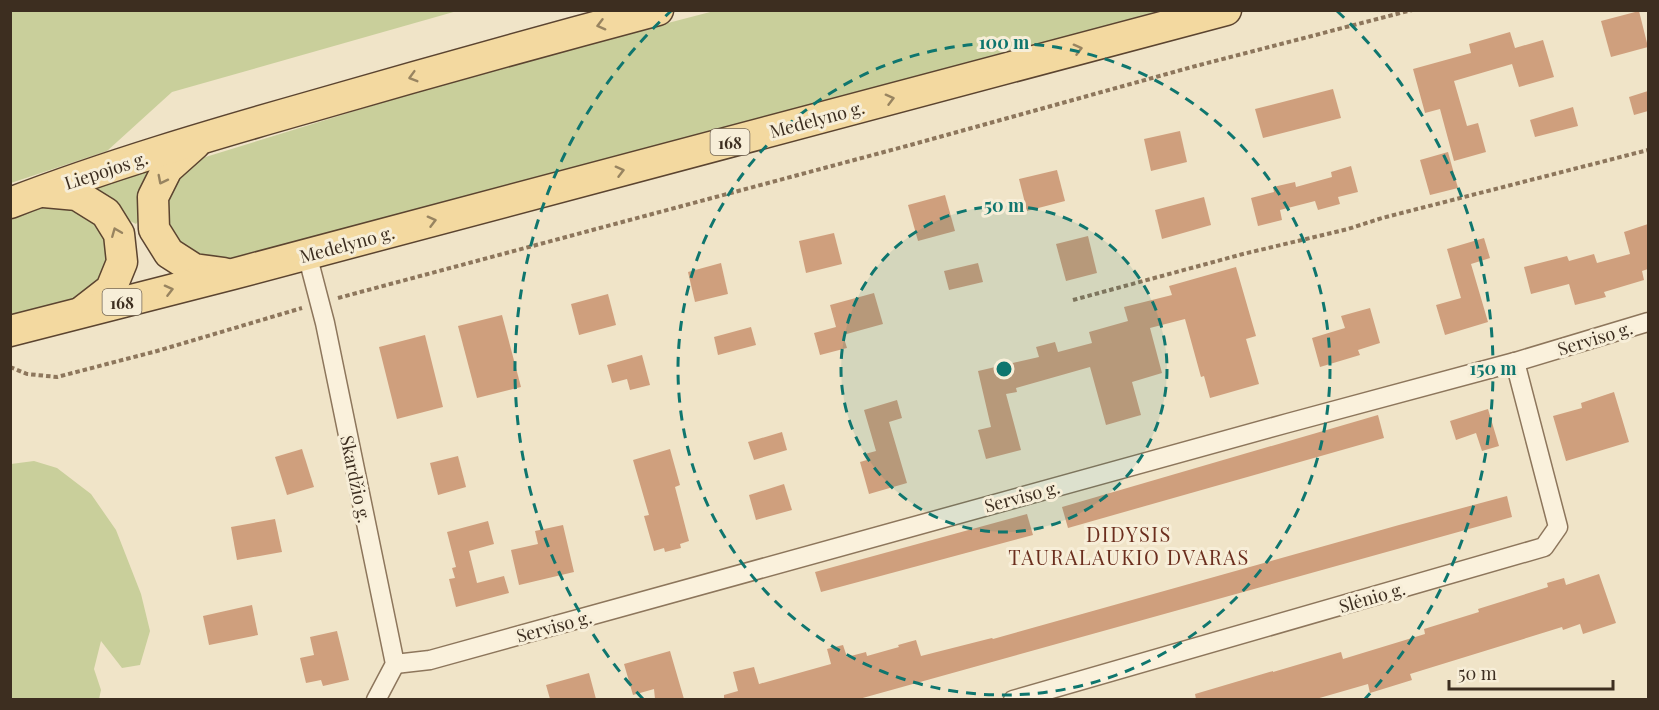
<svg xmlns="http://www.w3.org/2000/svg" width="1659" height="710" font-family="'Playfair Display',serif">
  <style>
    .green { fill: #c9cf9b }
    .building { fill: #cf9f7d }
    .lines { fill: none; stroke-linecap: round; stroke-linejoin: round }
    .minor-casing { stroke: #8d765c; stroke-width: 21 }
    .primary-casing { stroke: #5b4430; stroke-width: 33 }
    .path { stroke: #8d765c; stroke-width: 4; stroke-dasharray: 4.5 3; stroke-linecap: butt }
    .minor { stroke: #faf1dc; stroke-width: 18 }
    .primary { stroke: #f3d9a0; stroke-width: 30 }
    .oneway { stroke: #988460 }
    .ring { fill: none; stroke: #0f766e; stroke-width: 3; stroke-dasharray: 10 8 }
    .labels { text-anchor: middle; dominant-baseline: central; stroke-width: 6; stroke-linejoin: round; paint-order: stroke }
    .shield { fill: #f7eed8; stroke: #756857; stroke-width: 1.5 }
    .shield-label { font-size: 16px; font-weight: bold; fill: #3d2e20 }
    .street-label { font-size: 18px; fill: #3d2e20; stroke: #f7eed8 }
    .neighbourhood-label { font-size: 20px; letter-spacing: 1.5px; fill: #6b2e1e; stroke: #f7eed8 }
    .centre { fill: #0f766e; stroke: #f7eed8; stroke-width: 3 }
    .ring-label { font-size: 18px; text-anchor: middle; font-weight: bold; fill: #0f766e; stroke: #f7eed8; stroke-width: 6; stroke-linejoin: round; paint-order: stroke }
  </style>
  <rect width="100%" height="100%" fill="#f0e4c8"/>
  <g class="green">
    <polygon points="10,11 11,10 457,11 172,92 107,151 11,183"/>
    <polygon points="714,11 1173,11 294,243 223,261 209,259 178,247 163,212 170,181 199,159 488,70"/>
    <polygon points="152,166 140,219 136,224 130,221 108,201 88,188"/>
    <polygon points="73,203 101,227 112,266 88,296 11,316 11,216 43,204"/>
    <polygon points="34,461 57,468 91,494 116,530 141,594 150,631 140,665 122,668 101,641 94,669 101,690 99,699 11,699 11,464"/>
  </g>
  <g class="building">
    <polygon points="1639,11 1648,47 1611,57 1601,21"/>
    <polygon points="1510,32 1515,48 1543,40 1554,77 1519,87 1512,64 1454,81 1467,126 1478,123 1486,152 1454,161 1440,109 1425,113 1413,69 1471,53 1469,44"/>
    <polygon points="1333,89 1341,118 1263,138 1255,109"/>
    <polygon points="1648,91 1648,111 1634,115 1629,97"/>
    <polygon points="1573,107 1578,126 1535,137 1530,120"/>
    <polygon points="1180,131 1187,162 1151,171 1144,139"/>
    <polygon points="1448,152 1458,188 1430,195 1420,160"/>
    <polygon points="1351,166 1358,192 1338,197 1340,204 1318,210 1315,201 1280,210 1282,220 1258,226 1251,198 1274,192 1273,187 1295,182 1296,187 1332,177 1331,172"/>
    <polygon points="1057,170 1065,201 1027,211 1019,179"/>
    <polygon points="945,195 955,231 918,241 908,205"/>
    <polygon points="1204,197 1211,225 1162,239 1155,210"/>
    <polygon points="1648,224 1648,269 1642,271 1644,280 1604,292 1606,297 1575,305 1569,284 1531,294 1524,267 1567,256 1569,261 1594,254 1597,263 1630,254 1624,232"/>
    <polygon points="834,233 842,264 806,273 799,241"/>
    <polygon points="1088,236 1097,273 1066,281 1056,244"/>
    <polygon points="1484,238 1490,258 1471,264 1488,322 1445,335 1436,305 1461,298 1447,249"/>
    <polygon points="721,263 728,294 695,302 688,272"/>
    <polygon points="978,263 983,282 949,290 944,271"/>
    <polygon points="1236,267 1256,336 1246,339 1259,384 1210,398 1204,376 1201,377 1185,319 1150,328 1162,373 1132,382 1141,415 1106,425 1090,367 1016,388 1017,392 1006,394 1021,450 986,459 978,430 991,427 978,371 1039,357 1036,347 1055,342 1058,352 1092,343 1089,332 1128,321 1124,307 1172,295 1169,286"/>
    <polygon points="874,293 883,324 843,335 847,348 820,355 814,333 836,327 830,305"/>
    <polygon points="608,294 616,325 579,335 571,304"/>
    <polygon points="1370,308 1380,343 1358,350 1360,355 1320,367 1312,338 1345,328 1341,316"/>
    <polygon points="502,315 521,387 477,398 458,326"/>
    <polygon points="751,327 756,345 718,355 714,337"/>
    <polygon points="425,335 443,407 397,419 379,347"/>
    <polygon points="642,355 650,385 630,390 627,379 612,383 607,365"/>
    <polygon points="1614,392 1629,442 1566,461 1553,416 1582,408 1581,403"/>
    <polygon points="897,400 902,418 889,422 907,483 869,494 860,462 867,460 865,454 876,451 864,410"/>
    <polygon points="1488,409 1499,446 1482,451 1476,433 1456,440 1450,421"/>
    <polygon points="1378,415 1384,438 1068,528 1062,507"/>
    <polygon points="782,432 787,450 754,460 748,442"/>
    <polygon points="302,449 314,487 287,495 275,457"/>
    <polygon points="670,449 680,485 675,487 689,541 680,544 681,548 665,552 664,548 654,551 644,516 649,515 633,460"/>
    <polygon points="458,456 466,487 438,495 430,463"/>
    <polygon points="784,484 792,510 756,520 749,495"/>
    <polygon points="1507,496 1512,517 859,699 724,699 724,695 738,691 733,672 754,667 759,684 831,664 827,649 843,645 847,657 866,652 867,656 899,647 898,645 916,640 921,656 992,638 993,639 1399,525"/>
    <polygon points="1027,514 1033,535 821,592 815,572"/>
    <polygon points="275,519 282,552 237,560 231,527"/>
    <polygon points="488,521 494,544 469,551 477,583 504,576 509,593 456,607 449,579 455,578 452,568 456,567 447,532"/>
    <polygon points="563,525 574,572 519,585 511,550 538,544 535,531"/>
    <polygon points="1599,574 1616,623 1583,634 1580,624 1563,630 1562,627 1410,674 1412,680 1370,693 1368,684 1316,699 1196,699 1195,694 1273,671 1273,672 1341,652 1343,659 1425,634 1424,629 1479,612 1478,609 1548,587 1547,583 1564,578 1566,585"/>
    <polygon points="252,605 258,635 209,645 203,616"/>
    <polygon points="337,631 349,680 323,686 321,680 306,683 300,658 314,655 310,637"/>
    <polygon points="670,651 684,699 655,699 654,689 633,695 624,664"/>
    <polygon points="589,673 596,699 550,699 546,685"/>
  </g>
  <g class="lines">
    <defs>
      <g id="minor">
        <polyline points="307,254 325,323 395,664 376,700"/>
        <polyline points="395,664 430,660 1288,423 1515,362 1648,322"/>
        <polyline points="1013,700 1544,547 1558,527 1515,362"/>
      </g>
      <g id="primary">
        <polyline points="195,144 167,169 153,197 154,229 169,253 194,269 224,273"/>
        <polyline points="44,192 77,195 106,213 119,234 122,262 111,289 84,310"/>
        <path d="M10 203C109 165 211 135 313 106 427 73 542 41 658 10"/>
        <polyline points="10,331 233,274 1226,10"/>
      </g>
    </defs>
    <use href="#minor" class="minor-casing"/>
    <use href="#primary" class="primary-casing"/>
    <g class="path">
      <polyline points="338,298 914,144 1192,67 1412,10"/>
      <polyline points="1073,300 1243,254 1348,229 1382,218 1648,150"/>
      <polyline points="10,367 27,374 57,377 157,351 302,308"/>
    </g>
    <use href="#minor" class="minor"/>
    <use href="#primary" class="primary"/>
  </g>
  <defs><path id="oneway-chevron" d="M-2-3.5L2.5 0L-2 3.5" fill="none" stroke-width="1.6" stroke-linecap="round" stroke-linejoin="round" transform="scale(1.5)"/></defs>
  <g class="oneway">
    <use href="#oneway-chevron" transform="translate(601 25) rotate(165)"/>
    <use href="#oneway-chevron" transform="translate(1078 49) rotate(-15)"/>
    <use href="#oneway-chevron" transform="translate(413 77) rotate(164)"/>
    <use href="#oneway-chevron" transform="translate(890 99) rotate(-15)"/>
    <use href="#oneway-chevron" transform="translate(620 171) rotate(-15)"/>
    <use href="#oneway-chevron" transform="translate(162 180) rotate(117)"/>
    <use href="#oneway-chevron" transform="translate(432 221) rotate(-15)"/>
    <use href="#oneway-chevron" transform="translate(116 232) rotate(-112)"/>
    <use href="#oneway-chevron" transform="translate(169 290) rotate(-14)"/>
  </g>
  <circle cx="1004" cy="369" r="163" fill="#0f766e" fill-opacity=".12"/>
  <g class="ring">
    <circle cx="1004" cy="369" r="163"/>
    <circle cx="1004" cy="369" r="326"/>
    <path d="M643 699A489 489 0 0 1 671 11M1337 11A489 489 0 0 1 1365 699"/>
  </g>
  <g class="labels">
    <g class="shield">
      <rect x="710.5" y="129" width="39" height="26" rx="4.5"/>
      <rect x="102.5" y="289" width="39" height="26" rx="4.5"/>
    </g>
    <g class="shield-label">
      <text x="730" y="142">168</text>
      <text x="122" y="302">168</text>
    </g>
    <g class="street-label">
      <text transform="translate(817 119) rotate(-15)">Medelyno g.</text>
      <text transform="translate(106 170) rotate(-18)">Liepojos g.</text>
      <text transform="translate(347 244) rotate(-15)">Medelyno g.</text>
      <text transform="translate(1595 338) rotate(-17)">Serviso g.</text>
      <text transform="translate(356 479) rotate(78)">Skardžio g.</text>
      <text transform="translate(1022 496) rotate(-15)">Serviso g.</text>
      <text transform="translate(1372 597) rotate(-16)">Slėnio g.</text>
      <text transform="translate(554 626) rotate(-15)">Serviso g.</text>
    </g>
    <g class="neighbourhood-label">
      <text x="1129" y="533">DIDYSIS<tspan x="1129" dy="23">TAURALAUKIO DVARAS</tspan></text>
    </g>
  </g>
  <circle cx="1004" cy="369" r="9" class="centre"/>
  <g class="ring-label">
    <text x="1004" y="49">100 m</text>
    <text x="1004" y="212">50 m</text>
    <text x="1493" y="375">150 m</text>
  </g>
  <rect width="1659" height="710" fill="none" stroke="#3d2e20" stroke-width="24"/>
  <path d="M1449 680v9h164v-9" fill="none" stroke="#3d2e20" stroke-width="3"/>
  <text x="1458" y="680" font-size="18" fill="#3d2e20" stroke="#f7eed8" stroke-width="4.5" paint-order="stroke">50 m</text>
</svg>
